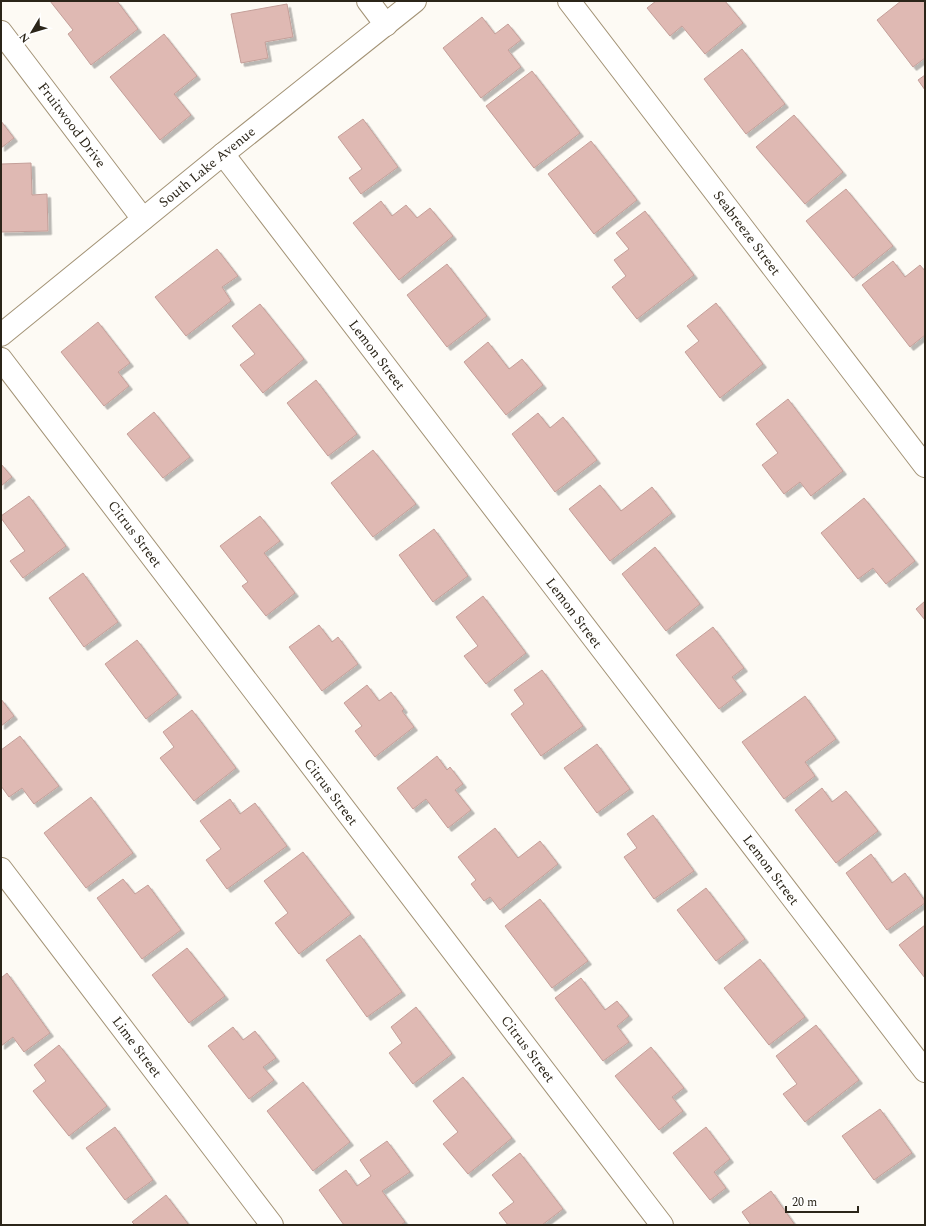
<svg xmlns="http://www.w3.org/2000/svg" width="926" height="1226" font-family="Spectral,serif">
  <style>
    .building { fill: #dfb9b3; stroke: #c49f99; filter: url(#shadow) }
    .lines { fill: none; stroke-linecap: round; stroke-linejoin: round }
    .minor-casing { stroke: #a39376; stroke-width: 24 }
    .minor { stroke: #fff; stroke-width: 22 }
    .labels { text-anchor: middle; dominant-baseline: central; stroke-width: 3.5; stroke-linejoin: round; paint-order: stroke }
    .street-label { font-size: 14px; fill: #2b2519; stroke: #fff }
  </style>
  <defs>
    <filter id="shadow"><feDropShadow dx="3.5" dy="3.5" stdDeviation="0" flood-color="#0004"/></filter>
  </defs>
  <rect width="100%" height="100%" fill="#fdfaf4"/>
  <g class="building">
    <polygon points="50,1 117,1 138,29 91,65 68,34 73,30"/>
    <polygon points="656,1 725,1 743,23 705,54 682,26 670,36 647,8"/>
    <polygon points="901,1 925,1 925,58 913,67 877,20"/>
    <polygon points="287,4 293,37 265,42 268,58 241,63 231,14"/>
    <polygon points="482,17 495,34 508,24 521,40 508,50 521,67 481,98 443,48"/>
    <polygon points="164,34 197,76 174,94 191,115 160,140 110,77"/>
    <polygon points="742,49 785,104 746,134 704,79"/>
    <polygon points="532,71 580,133 534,168 486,106"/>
    <polygon points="925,75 925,90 918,80"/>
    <polygon points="794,115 843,172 805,204 756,147"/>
    <polygon points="363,119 398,167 361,194 349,178 362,169 338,137"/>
    <polygon points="1,121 14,138 1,148"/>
    <polygon points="591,141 637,200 594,234 548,174"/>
    <polygon points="31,163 32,195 47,194 48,231 1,232 1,164"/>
    <polygon points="846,189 893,246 853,278 806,221"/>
    <polygon points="381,201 392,216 406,205 417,218 430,208 453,236 399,280 353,223"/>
    <polygon points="645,211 694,275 637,319 612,287 626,276 614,260 629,249 616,233"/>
    <polygon points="217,249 238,276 222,287 231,301 186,336 155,297"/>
    <polygon points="893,261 905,277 920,265 925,271 925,335 910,347 862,285"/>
    <polygon points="447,264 487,316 447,347 407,295"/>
    <polygon points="716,303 763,364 720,398 685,352 699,341 687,326"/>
    <polygon points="260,304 304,359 263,393 240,365 255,354 232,326"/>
    <polygon points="98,322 130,363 118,372 129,386 104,406 61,352"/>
    <polygon points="488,342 509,369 522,359 543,385 506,415 464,362"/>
    <polygon points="316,380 357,434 328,456 287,403"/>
    <polygon points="788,399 843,471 811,496 800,482 784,494 762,465 778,453 756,424"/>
    <polygon points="154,412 190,457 163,478 127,434"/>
    <polygon points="538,413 550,428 563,417 597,460 555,492 512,434"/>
    <polygon points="373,450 416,504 373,537 331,483"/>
    <polygon points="1,464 12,477 1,486"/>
    <polygon points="600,485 621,511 652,487 672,513 610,561 569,509"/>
    <polygon points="29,496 66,546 23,578 10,561 25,551 1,518 1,516"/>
    <polygon points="864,498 915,561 886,584 873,568 858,579 821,533"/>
    <polygon points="260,516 280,541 264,553 295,593 266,616 242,586 248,582 220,546"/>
    <polygon points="434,529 468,576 433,602 399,555"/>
    <polygon points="655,547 700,604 666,631 622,574"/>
    <polygon points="83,573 118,622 84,647 49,598"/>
    <polygon points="483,596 526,653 486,684 464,656 478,646 456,617"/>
    <polygon points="925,601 925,620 916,609"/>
    <polygon points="319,625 332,642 338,637 358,664 322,691 289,647"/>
    <polygon points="713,627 744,668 732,677 743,691 719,709 676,655"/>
    <polygon points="137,640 178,694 146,719 105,664"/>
    <polygon points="542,670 583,726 541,756 511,714 524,704 514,690"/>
    <polygon points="367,685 379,701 391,692 404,709 402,711 414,727 375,757 355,731 362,726 344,703"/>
    <polygon points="805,696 836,739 805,762 815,776 784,799 742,742"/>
    <polygon points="1,699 14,716 1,726"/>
    <polygon points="192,710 236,768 194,801 160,758 174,747 163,732"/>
    <polygon points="20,736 59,786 34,804 22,788 9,797 1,786 1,750"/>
    <polygon points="597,744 630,789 597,813 564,768"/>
    <polygon points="437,756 447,770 450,767 463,784 455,790 471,810 448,828 426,799 413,809 397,788"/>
    <polygon points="822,788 832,802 846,791 878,831 836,863 795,810"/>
    <polygon points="91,797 133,853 86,888 44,833"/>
    <polygon points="230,799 240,814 255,803 287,846 227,889 206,860 221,849 200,821"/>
    <polygon points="653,815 694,871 654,899 624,857 637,848 627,834"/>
    <polygon points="495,828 518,858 540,841 558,864 500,910 490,897 484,901 471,884 476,880 458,857"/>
    <polygon points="303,852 351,914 299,954 275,923 288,913 264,881"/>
    <polygon points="871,854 892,883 905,873 925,901 925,903 887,930 846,873"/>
    <polygon points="123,879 135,894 148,885 181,930 142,959 97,898"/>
    <polygon points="706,888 745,939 716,961 677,910"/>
    <polygon points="540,899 588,961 552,988 505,926"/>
    <polygon points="925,925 925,978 899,945"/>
    <polygon points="360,935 402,992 367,1017 326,960"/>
    <polygon points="187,948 225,996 189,1023 152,975"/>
    <polygon points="760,959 805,1017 769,1045 724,988"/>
    <polygon points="7,973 50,1033 24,1052 13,1037 1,1046 1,978"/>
    <polygon points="581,978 605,1010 617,1001 629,1016 617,1026 629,1042 603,1061 555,998"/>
    <polygon points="416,1007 452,1054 413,1084 389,1053 402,1043 391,1027"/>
    <polygon points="816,1025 859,1080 805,1122 783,1094 797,1084 776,1056"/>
    <polygon points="233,1027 243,1040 255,1031 276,1058 263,1067 274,1080 249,1099 208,1046"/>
    <polygon points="59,1045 107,1106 69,1136 33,1091 46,1081 34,1065"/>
    <polygon points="651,1047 684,1088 672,1097 683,1111 659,1130 615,1076"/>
    <polygon points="463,1077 512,1138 468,1174 443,1144 458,1132 433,1101"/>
    <polygon points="303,1082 350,1142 313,1171 267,1111"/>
    <polygon points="880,1109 912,1153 874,1180 842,1136"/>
    <polygon points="115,1127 153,1180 125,1200 86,1148"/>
    <polygon points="706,1127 730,1159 714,1172 726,1188 710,1200 673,1153"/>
    <polygon points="387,1141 410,1172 382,1191 405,1222 401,1225 344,1225 319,1190 346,1170 357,1186 371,1176 360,1160"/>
    <polygon points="520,1153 563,1209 542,1225 508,1225 499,1213 514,1202 492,1175"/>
    <polygon points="771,1191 795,1225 751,1225 742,1212"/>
    <polygon points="166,1195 189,1225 135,1225 132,1222"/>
  </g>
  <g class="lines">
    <defs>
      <g id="minor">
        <polyline points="368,1 386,25"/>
        <polyline points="569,1 925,466"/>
        <polyline points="1,32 143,219"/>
        <polyline points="223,154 925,1071"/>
        <polyline points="1,335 223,154 415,1"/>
        <polyline points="1,359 662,1225"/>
        <polyline points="1,869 272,1225"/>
      </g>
    </defs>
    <use href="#minor" class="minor-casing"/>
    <use href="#minor" class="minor"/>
  </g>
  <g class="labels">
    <g class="street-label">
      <text transform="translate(72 125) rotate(53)">Fruitwood Drive</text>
      <text transform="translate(207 167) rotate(-39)">South Lake Avenue</text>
      <text transform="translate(747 233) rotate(53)">Seabreeze Street</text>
      <text transform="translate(377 355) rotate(53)">Lemon Street</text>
      <text transform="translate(135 534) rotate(53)">Citrus Street</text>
      <text transform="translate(574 613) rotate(53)">Lemon Street</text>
      <text transform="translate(331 792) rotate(53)">Citrus Street</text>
      <text transform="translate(771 870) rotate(53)">Lemon Street</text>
      <text transform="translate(137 1047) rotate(53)">Lime Street</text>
      <text transform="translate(528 1049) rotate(53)">Citrus Street</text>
    </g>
  </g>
  <rect width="926" height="1226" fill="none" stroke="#2b2519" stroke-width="4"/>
  <g transform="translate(32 32) rotate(232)" stroke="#ffffff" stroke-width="3" paint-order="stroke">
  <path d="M0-3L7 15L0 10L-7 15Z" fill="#2b2519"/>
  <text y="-6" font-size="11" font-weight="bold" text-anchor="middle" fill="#2b2519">N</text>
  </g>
  <path d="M786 1206v6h72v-6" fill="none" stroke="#2b2519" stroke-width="2"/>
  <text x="792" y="1206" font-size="12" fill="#2b2519" stroke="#ffffff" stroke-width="3" paint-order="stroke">20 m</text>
</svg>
